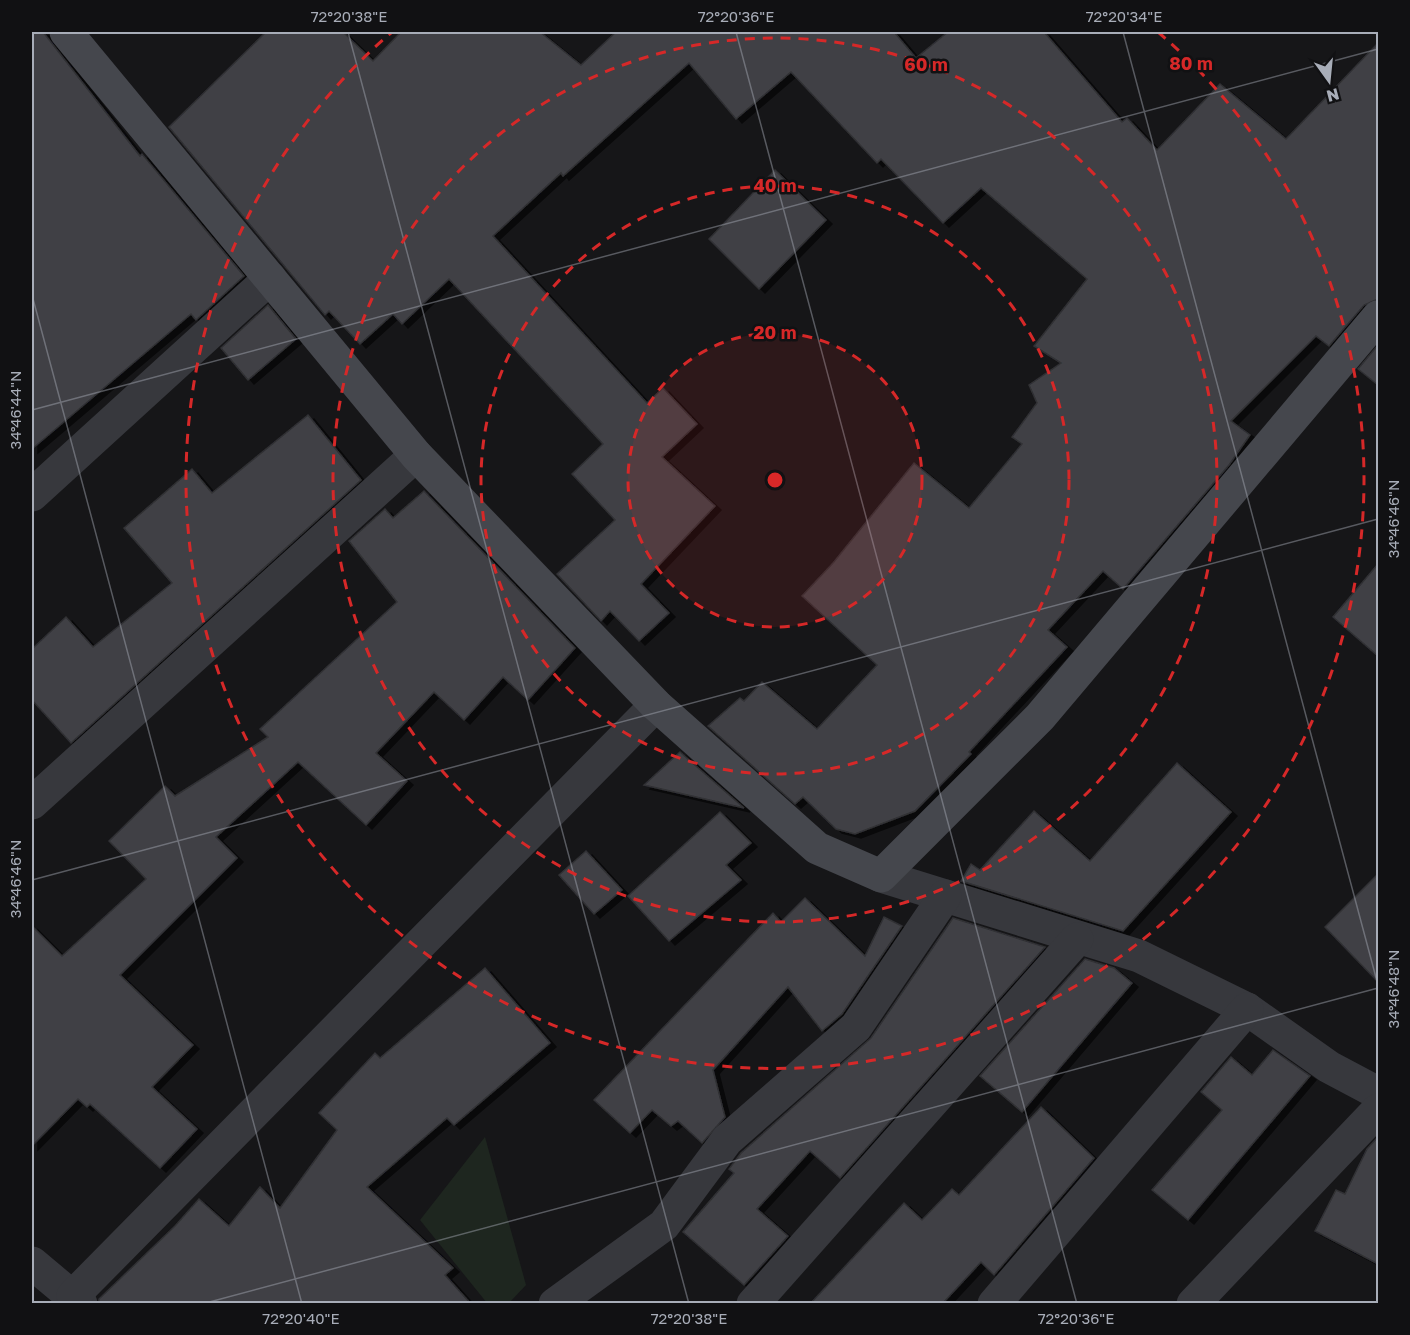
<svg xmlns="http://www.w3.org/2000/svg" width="1410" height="1335" font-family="'Golos Text',sans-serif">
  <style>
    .green { fill: #1e261f }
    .building { fill: #404145; stroke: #303034; stroke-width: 1.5; filter: url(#shadow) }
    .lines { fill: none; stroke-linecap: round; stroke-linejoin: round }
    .street { stroke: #37383d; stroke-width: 33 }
    .secondary { stroke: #45474d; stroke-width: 33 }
    .ticks { fill: none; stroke: #a8adb8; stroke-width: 1.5; stroke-opacity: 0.45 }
    .ring { fill: none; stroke: #d62828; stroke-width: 3; stroke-dasharray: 10 8 }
    .centre { fill: #d62828; stroke: #111113; stroke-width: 3 }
    .ring-label { font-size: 18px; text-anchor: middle; font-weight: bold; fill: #d62828; stroke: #111113; stroke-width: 5; stroke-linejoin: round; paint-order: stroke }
    .neatline { fill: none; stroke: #a8adb8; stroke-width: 2 }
    .ticks-label { font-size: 15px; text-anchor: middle; fill: #a8adb8 }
  </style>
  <defs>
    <filter id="shadow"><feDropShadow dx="6" dy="4" stdDeviation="0" flood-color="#0009"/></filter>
  </defs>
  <rect width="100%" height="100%" fill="#161618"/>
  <polygon class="green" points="485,1137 526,1285 509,1303 487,1303 420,1220"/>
  <g class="building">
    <polygon points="32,32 43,32 140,156 142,154 244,276 196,320 191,314 32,449"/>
    <polygon points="266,32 343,32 373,61 401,32 540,32 581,65 616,32 894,32 916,58 948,32 1044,32 1122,122 1127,118 1157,150 1220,84 1286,139 1378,43 1378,299 1364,305 1329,346 1316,336 1231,421 1250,435 1229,465 1123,589 1103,571 1048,630 1067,647 969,752 971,754 915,811 855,834 836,829 803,797 795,804 708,726 740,698 744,701 762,682 817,729 877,665 802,596 833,563 914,463 969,508 1022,444 1012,437 1037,403 1029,385 1061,363 1034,346 1087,279 981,188 943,223 881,159 877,163 791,72 736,119 689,63 563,176 561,173 493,236 647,403 663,388 697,424 662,457 715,506 641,584 669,613 639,641 610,611 601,621 557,574 615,520 572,474 603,444 449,279 402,324 393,314 360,344 329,311 325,315 169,127"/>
    <polygon points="775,170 826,220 759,289 709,239"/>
    <polygon points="268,305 296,339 248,380 221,348"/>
    <polygon points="1378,345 1378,385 1358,369"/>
    <polygon points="308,415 361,480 71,743 32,700 32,649 66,617 93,647 172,583 124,528 192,469 212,493"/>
    <polygon points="424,491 575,648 528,700 503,677 464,720 434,692 376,753 407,781 366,825 298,762 216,837 237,858 120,975 193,1045 152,1087 197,1129 160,1168 90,1104 87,1107 78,1099 32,1146 32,926 62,956 146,879 109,841 165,786 175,796 268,737 260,729 397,602 349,541 385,509 393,518"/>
    <polygon points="1378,564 1378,656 1333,617"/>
    <polygon points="680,752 744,808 644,785"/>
    <polygon points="1177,763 1231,812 1123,931 961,881 971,864 980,870 1034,811 1090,861"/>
    <polygon points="720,812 751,843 726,865 741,880 669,941 628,896"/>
    <polygon points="586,851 622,890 594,914 559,875"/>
    <polygon points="1378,874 1378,982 1325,927"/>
    <polygon points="805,898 865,956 884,917 902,926 842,1014 822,1031 788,987 713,1070 725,1117 702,1143 678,1121 671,1126 652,1110 630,1133 594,1100 773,913 781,922"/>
    <polygon points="953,918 1045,947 840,1178 810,1151 757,1209 788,1236 744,1285 683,1232 734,1173 729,1169 741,1153 871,1038"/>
    <polygon points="1085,959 1114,968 1132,983 1022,1112 980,1076"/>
    <polygon points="485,968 550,1043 454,1125 447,1118 367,1187 453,1268 445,1275 471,1304 99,1304 99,1299 175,1226 199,1199 229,1226 260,1187 280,1208 337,1130 319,1113 375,1053 380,1058"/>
    <polygon points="1273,1050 1310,1076 1188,1220 1152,1190 1222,1110 1201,1092 1231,1057 1252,1075"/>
    <polygon points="1041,1107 1094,1158 994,1275 981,1262 942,1304 810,1304 904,1203 922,1220 952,1189 959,1195"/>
    <polygon points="1378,1137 1378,1264 1315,1231 1336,1190 1345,1194 1367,1149"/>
  </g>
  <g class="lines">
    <g class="street">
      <polyline points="32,495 270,278"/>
      <polyline points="32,803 416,455"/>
      <polyline points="881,876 1139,956 1247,1009 1329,1067 1378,1093"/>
      <polyline points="32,1263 81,1304"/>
      <polyline points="73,1296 656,705"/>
      <polyline points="555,1304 664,1225 727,1140 856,1027 945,896"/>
      <polyline points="753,1304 1077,939"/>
      <polyline points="994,1304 1247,1009"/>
      <polyline points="1193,1304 1378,1110"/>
    </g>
    <polyline class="secondary" points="66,32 416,455 656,705 817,848 881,876 1040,717 1378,317"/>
  </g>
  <path class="ticks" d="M348 32 689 1304M736 32 1077 1304M1123 32 1378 985M32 295 302 1304M32 410 1378 49M32 880 1378 519M202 1304 1378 988"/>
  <circle cx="775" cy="480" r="147" fill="#d62828" fill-opacity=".12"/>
  <g class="ring">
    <circle cx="775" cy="480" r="147"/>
    <circle cx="775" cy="480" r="294"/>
    <circle cx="775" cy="480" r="442"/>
    <path d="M1158 32A589 589 0 1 1 392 32"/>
  </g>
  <circle cx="775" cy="480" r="9" class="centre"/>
  <g class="ring-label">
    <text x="1191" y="70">80 m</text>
    <text x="926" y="71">60 m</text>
    <text x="775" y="192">40 m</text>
    <text x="775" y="339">20 m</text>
  </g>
  <rect width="1410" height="1335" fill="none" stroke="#111113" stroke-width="66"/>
  <g transform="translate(1329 81) rotate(165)" stroke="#111113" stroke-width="4.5" paint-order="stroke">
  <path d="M0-4.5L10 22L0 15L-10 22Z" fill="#a8adb8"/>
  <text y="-9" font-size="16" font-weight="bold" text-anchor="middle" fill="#a8adb8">N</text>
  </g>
  <rect x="33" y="33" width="1344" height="1269" class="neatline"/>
  <g class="ticks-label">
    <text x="349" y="22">72°20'38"E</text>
    <text x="736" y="22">72°20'36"E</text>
    <text x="1124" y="22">72°20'34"E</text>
    <text transform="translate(16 410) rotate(-90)" y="5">34°46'44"N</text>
    <text transform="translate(1394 519) rotate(-90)" y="5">34°46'46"N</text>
    <text transform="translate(16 879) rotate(-90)" y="5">34°46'46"N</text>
    <text transform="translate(1394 989) rotate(-90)" y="5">34°46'48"N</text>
    <text x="301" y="1324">72°20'40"E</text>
    <text x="689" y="1324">72°20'38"E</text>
    <text x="1076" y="1324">72°20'36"E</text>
  </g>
</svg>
